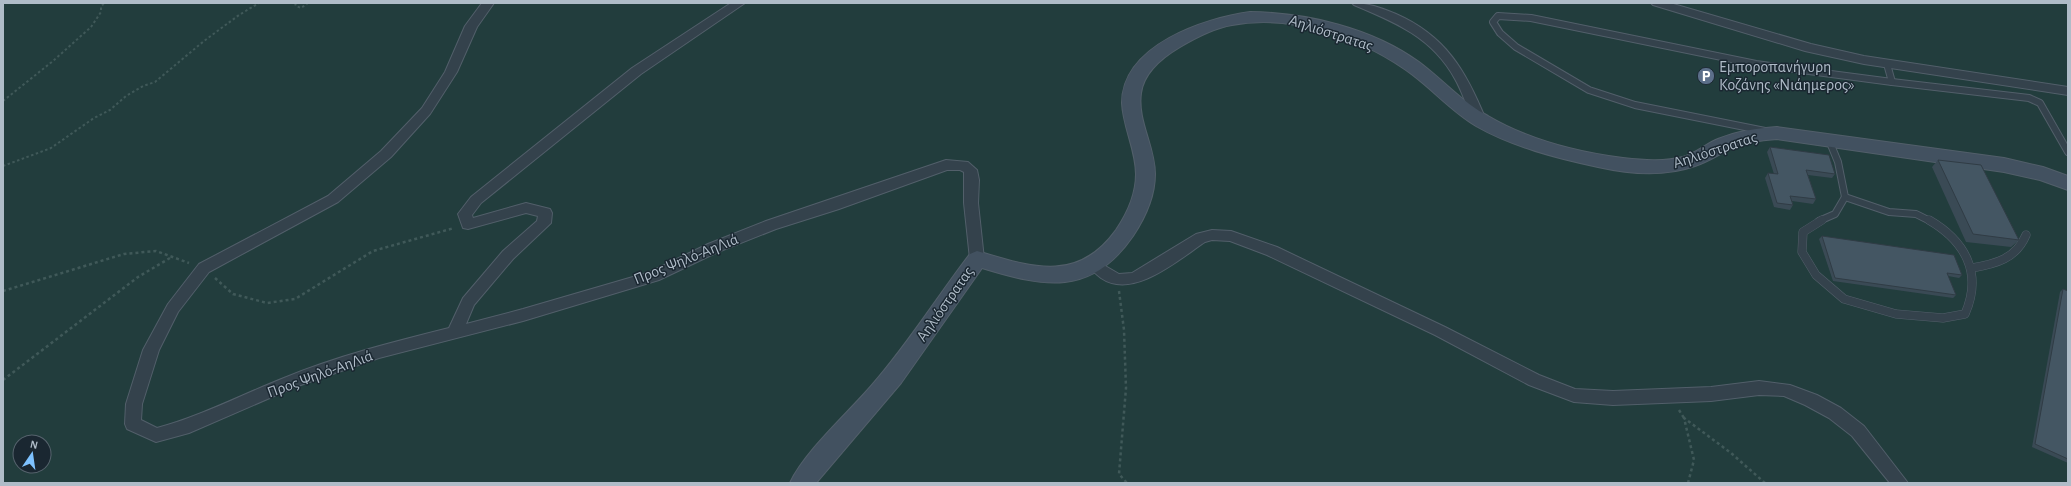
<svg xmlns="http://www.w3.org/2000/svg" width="2071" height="486" font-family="'Alegreya Sans',sans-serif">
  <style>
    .green { fill: #223d3d; fill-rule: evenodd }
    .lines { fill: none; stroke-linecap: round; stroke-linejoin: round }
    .lane-far1-casing { stroke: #525f6a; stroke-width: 8 }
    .lane-casing { stroke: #525f6a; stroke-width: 9 }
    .street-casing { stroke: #525f6a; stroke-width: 2 }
    .secondary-casing { stroke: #525f6a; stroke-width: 2 }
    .path-far1 { stroke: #405959; stroke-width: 2; stroke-dasharray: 2.5 2.5; stroke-linecap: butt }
    .path { stroke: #405959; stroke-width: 2.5; stroke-dasharray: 3 3; stroke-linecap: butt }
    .lane-far1 { stroke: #34424c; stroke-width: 6 }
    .lane { stroke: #34424c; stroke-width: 8 }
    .street { fill: #34424c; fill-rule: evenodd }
    .secondary { fill: #425160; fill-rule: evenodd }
    .wall { fill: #3a4a55 }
    .building { fill: #445663; stroke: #303c45 }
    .labels { text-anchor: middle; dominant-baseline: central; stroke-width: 3; stroke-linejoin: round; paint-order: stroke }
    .street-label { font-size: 16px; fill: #afbcc8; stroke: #1a2731 }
    .poi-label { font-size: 16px; fill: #afbcc8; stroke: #1a2731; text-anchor: start }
  </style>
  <rect width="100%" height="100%" fill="#20303c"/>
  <path class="green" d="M3 3H2068V483H3ZM20 442H44V466H20Z"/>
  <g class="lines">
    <defs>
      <g id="lane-far1">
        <polyline points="1892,82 2029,98 2040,103 2068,152"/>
        <polyline points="1765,131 1635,105 1589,90 1516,47 1500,33 1493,22 1498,16 1531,18 1756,64 1892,82 1887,64"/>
        <polyline points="1829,140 1838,162 1845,197"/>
        <polyline points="1845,197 1889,212 1916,214 1930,221"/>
        <polyline points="1819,221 1835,214 1845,197"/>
      </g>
      <g id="lane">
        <path d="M1822 220 1803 232 1802 252 1816 275 1844 299 1896 314 1943 318 1965 314C1983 273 1965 241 1929 220"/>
        <path d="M1972 268C1995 264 2016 259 2026 235"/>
      </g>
      <g id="street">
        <path d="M482 3H494L477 27 457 72 430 114 391 157 338 202 209 272 178 312 159 350 142 404 141 420 157 428C201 416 241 395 284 378 337 356 393 342 449 328L463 298 503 251 537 221 538 216 526 213 468 229 463 228 458 214 471 197 632 68 731 3H745L641 74 481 203 472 215 473 218 526 203 550 209 552 213 551 223 513 259 474 305 466 324 523 309 650 272 708 244 766 221 946 160 968 162 977 170 979 180 978 203 984 259 982 263 977 264 972 263 970 259 964 203V172L960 170H947L839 209 776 229 718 252 659 280 523 321 379 358 295 387 189 433 156 442 127 429 125 424 126 404 143 350 168 304 199 264 328 196 381 151 422 108 445 72 465 26Z"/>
        <path d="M1352 3C1369 3 1381 8 1396 14 1446 36 1466 71 1486 120L1484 123H1476C1467 109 1463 93 1455 79 1433 38 1395 22 1354 5Z"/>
        <polygon points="1651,3 1670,3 1811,44 1864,56 2068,87 2068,95 1864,64 1805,51 1653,5"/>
        <path d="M1212 230 1231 231 1277 247 1445 327 1539 375 1575 389 1613 391 1711 387 1759 381 1790 385 1817 395 1841 408 1864 426 1908 483H1890L1852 436 1829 418 1805 405 1784 396 1759 395 1711 401 1613 405 1574 402 1529 385 1435 335 1267 255 1230 241 1212 240 1205 242C1178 260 1133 300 1101 278 1096 274 1091 270 1088 265L1090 261 1095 260 1119 274 1132 273 1196 234Z"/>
      </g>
      <path id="secondary" d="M1250 12C1308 13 1372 28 1419 62 1443 80 1462 102 1488 116 1529 140 1576 152 1623 158 1642 160 1664 162 1683 157 1696 153 1706 144 1718 139 1737 131 1757 128 1777 127L2004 158 2043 167 2068 176V190L2040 180 2004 172 1777 139C1762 140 1746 142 1732 148 1719 154 1708 162 1695 166 1664 177 1629 174 1598 167 1556 158 1513 147 1476 126 1449 110 1429 85 1403 68 1356 36 1289 14 1232 25 1214 28 1195 38 1180 47 1163 57 1144 72 1141 93 1137 121 1155 146 1155 174 1155 196 1145 218 1133 236 1091 297 1044 287 982 268L901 383 816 483H790C805 451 848 413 872 385 908 344 937 297 970 254L977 251C1031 267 1077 284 1116 230 1127 214 1136 194 1136 174 1136 150 1123 127 1122 103 1122 45 1205 18 1250 12Z"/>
    </defs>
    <use href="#lane-far1" class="lane-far1-casing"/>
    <use href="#lane" class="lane-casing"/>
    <use href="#street" class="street-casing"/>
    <use href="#secondary" class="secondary-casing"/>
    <g class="path-far1">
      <polyline points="295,3 296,6 301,8 308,3"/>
      <polyline points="3,101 53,61 91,27 101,12 101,7 104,3"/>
      <polyline points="3,166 51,148 94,118 110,110 126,96 143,86 155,82 204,41 239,15 259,3"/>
    </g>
    <g class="path">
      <polyline points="215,278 233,294 267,303 295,299 373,251 454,228"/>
      <polyline points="3,291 124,254 156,251 189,263"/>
      <polyline points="1119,291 1124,330 1126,388 1119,474 1127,483"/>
      <polyline points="3,380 138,277 170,258"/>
      <polyline points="1679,410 1684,418"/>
      <polyline points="1688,483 1694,460 1684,418 1731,453 1765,483"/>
    </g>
    <use href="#lane-far1" class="lane-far1"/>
    <use href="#lane" class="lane"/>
    <use href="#street" class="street"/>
    <use href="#secondary" class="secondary"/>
  </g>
  <g class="wall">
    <polygon points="1770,147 1835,174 1832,178 1808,175 1816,199 1813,204 1792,201 1793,205 1790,210 1774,207 1765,178 1768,173 1774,174 1767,152"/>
    <polygon points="1938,160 2019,240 2011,247 1966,242 1932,167"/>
    <polygon points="1822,236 1962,275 1959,278 1948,276 1956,295 1953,298 1833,281 1819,239"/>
    <polygon points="2063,289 2068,291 2068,463 2032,447 2060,292"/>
  </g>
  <g class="building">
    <polygon points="1770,147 1829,155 1835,174 1806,170 1816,199 1790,196 1793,205 1777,203 1768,173 1778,174"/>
    <polygon points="1938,160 1981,165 2019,240 1973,234"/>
    <polygon points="1822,236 1954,255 1962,275 1947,273 1956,295 1835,278"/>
    <polygon points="2063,289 2068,291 2068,459 2035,444"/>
  </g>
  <defs>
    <symbol id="parking-disc" viewBox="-11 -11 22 22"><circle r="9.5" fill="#5c6f8a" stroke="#1a2731"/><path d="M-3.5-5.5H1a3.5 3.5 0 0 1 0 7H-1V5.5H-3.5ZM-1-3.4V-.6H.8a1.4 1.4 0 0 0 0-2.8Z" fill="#fff"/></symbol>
  </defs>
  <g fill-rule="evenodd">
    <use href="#parking-disc" x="1696" y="66" width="20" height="20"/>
  </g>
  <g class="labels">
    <g class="street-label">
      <text transform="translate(1331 33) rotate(18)">Αηλιόστρατας</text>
      <text transform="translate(1715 150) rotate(-18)">Αηλιόστρατας</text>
      <text transform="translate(686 259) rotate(-22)">Προς Ψηλό-ΑηΛιά</text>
      <text transform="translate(945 304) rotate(-55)">Αηλιόστρατας</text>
      <text transform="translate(320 374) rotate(-20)">Προς Ψηλό-ΑηΛιά</text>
    </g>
    <g class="poi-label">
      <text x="1719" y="67">Εμποροπανήγυρη<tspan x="1719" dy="18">Κοζάνης «Νιάημερος»</tspan></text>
    </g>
  </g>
  <rect width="2071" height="486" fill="none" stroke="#afbcc8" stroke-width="8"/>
  <g transform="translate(32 454) rotate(13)"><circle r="19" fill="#1a2731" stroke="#56636d"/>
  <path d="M0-3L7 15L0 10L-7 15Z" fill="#7ec2ff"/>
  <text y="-6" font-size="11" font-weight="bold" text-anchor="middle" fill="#afbcc8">N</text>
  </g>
</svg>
